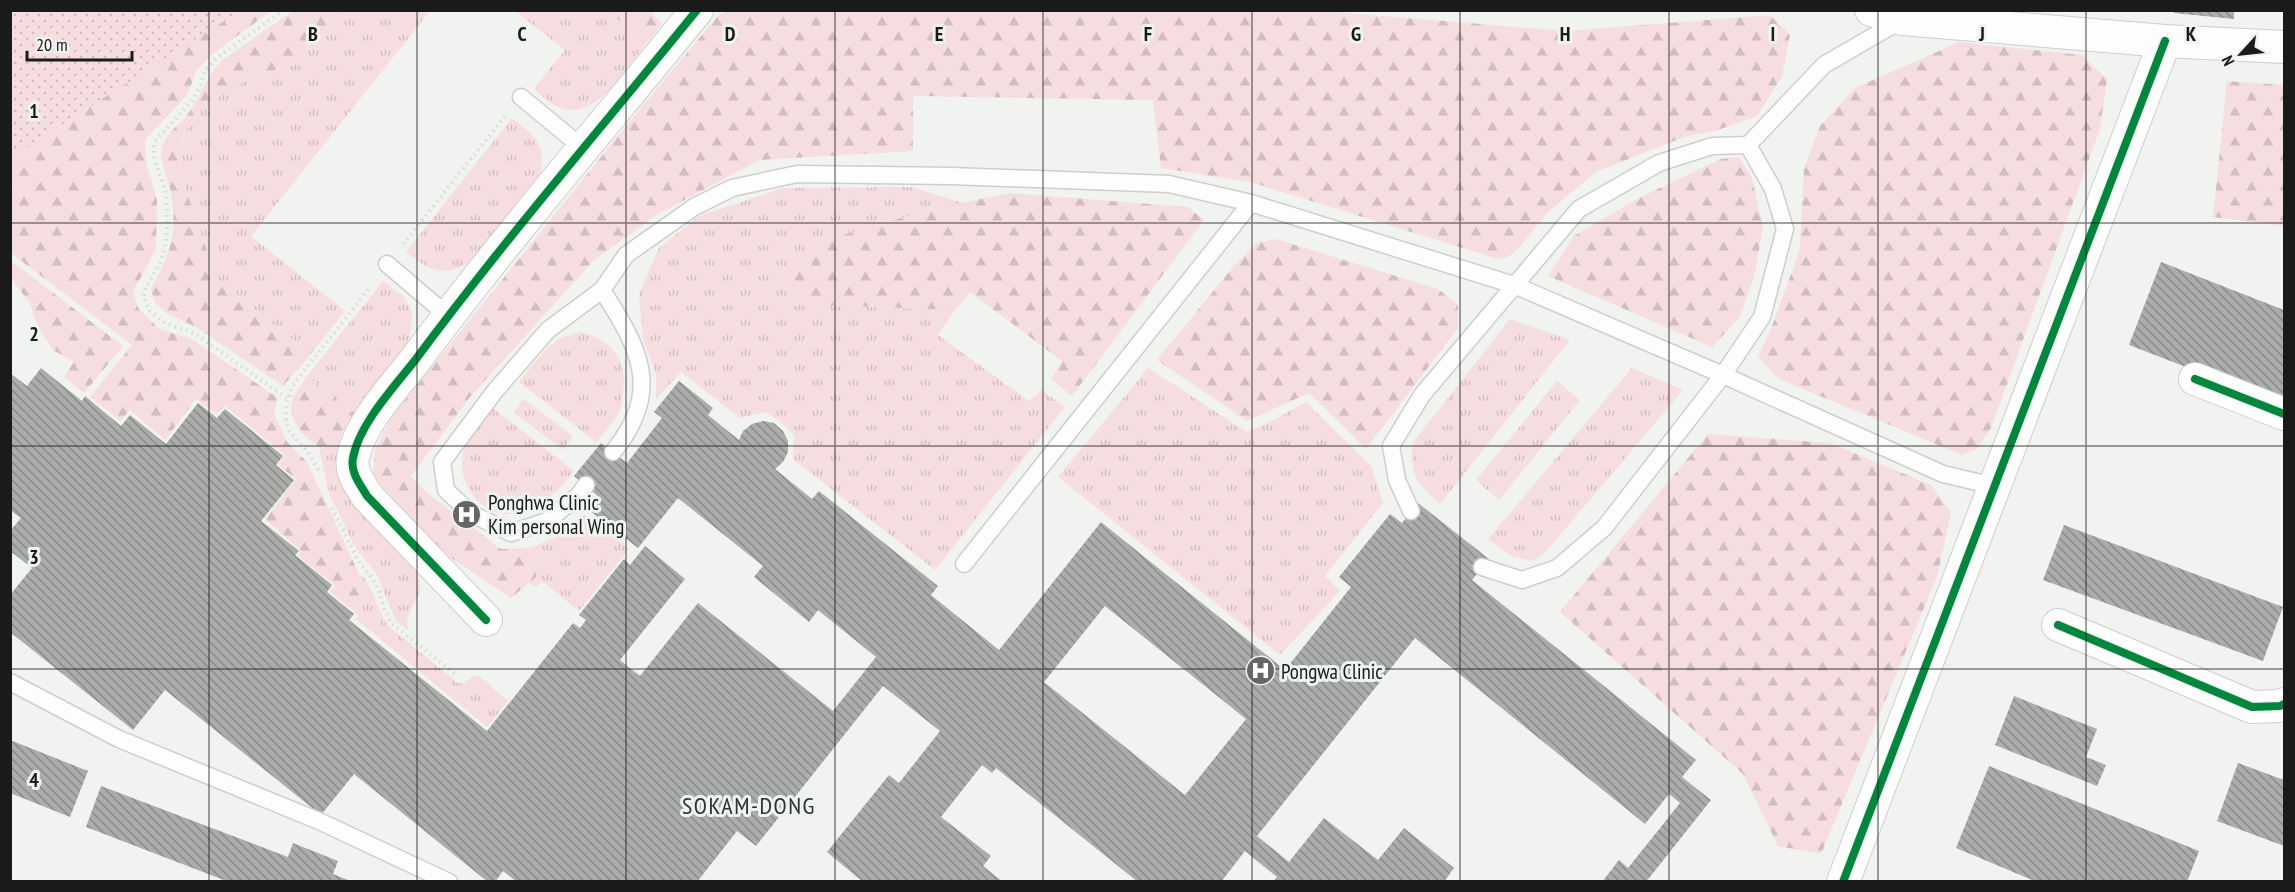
<svg xmlns="http://www.w3.org/2000/svg" width="2295" height="892" font-family="'PT Sans Narrow',sans-serif">
  <style>
    .grass { fill: url(#grass-tufts) }
    .forest { fill: url(#forest-firs) }
    .park { fill: url(#park-dots) }
    .building { fill: url(#building-back-hatch); fill-rule: evenodd }
    .lines { fill: none; stroke-linecap: round; stroke-linejoin: round }
    .lane-casing { stroke: #cdcecd; stroke-width: 19 }
    .street-casing { stroke: #cdcecd; stroke-width: 34 }
    .path { stroke: #d8d9d8; stroke-width: 4; stroke-dasharray: 1.5 4.5; stroke-linecap: butt }
    .lane { stroke: #fdfdfd; stroke-width: 16 }
    .street { stroke: #fdfdfd; stroke-width: 32 }
    .cycleway-casing { stroke: #f0f4f0; stroke-width: 11 }
    .cycleway { stroke: #00873e; stroke-width: 8 }
    .grid { fill: none; stroke: #191a19; stroke-width: 1.5; stroke-opacity: 0.55 }
    .labels { text-anchor: middle; dominant-baseline: central; stroke-width: 6; stroke-linejoin: round; paint-order: stroke }
    .poi-label { font-size: 21px; fill: #191a19; stroke: #f0f4f0; text-anchor: start }
    .quarter-label { font-size: 24px; letter-spacing: 1.5px; fill: #313331; stroke: #f0f4f0 }
    .grid-label { font-size: 20px; text-anchor: middle; font-weight: bold; fill: #191a19; stroke: #f0f4f0; stroke-width: 6; stroke-linejoin: round; paint-order: stroke }
  </style>
  <defs>
    <pattern id="grass-tufts" width="24" height="20" patternUnits="userSpaceOnUse" patternTransform="scale(1.5)"><rect width="24" height="20" fill="#f6dde0"/><path d="M3 7l-1-3M5 7V3M7 7l1-3M15 17l-1-3M17 17v-4M19 17l1-3" fill="none" stroke="#d2bdc0"/></pattern>
    <pattern id="forest-firs" width="22" height="20" patternUnits="userSpaceOnUse" patternTransform="scale(1.5)"><rect width="22" height="20" fill="#f6dde0"/><path d="M5 1l3.5 6h-7zM16 11l3.5 6h-7z" fill="#d2bdc0"/></pattern>
    <pattern id="park-dots" width="8" height="8" patternUnits="userSpaceOnUse" patternTransform="scale(1.5)"><rect width="8" height="8" fill="#f6dde0"/><path d="M2 2h.1M6 6h.1" fill="none" stroke="#d2bdc0" stroke-width="1.8" stroke-linecap="round"/></pattern>
    <pattern id="building-back-hatch" width="6" height="6" patternUnits="userSpaceOnUse" patternTransform="scale(1.5)"><rect width="6" height="6" fill="#abadab"/><path d="M-1 5l2 2M0 0l6 6M5-1l2 2" fill="none" stroke="#8a8c8a"/></pattern>
  </defs>
  <rect width="100%" height="100%" fill="#f1f3f1"/>
  <g class="grass">
    <polygon points="344,11 430,11 251,236 345,311 311,354 217,279 180,173 184,133 202,109 228,90 258,75 291,65"/>
    <path d="M515 11H607L647 42C629 65 603 111 570 110 556 110 544 97 534 89L565 50Z"/>
    <path d="M512 118C535 136 547 145 540 176L473 261C442 278 432 272 406 252Z"/>
    <polygon points="911,187 963,203 929,210 806,246 776,284 820,305 955,310 938,335 1029,401 1042,390 1065,407 935,570 793,459 794,436 780,421 765,412 740,418 681,372 656,399 656,374 643,339 639,294 659,248 699,216 783,188"/>
    <polygon points="383,281 404,297 412,312 411,330 407,344 354,413 307,376"/>
    <path d="M1510 319 1570 340 1440 504C1416 482 1411 477 1412 444Z"/>
    <path d="M580 332C612 340 628 359 623 393 622 399 622 407 619 412 614 422 604 432 596 442L519 382C538 360 549 337 580 332Z"/>
    <polygon points="1148,368 1247,432 1272,421 1306,402 1371,466 1383,503 1325,576 1340,591 1280,655 1058,477"/>
    <polygon points="1632,368 1683,390 1544,554 1532,561 1511,556 1488,539"/>
    <polygon points="1557,381 1580,400 1499,500 1476,480"/>
    <polygon points="524,399 573,436 563,450 513,412"/>
    <path d="M493 408 574 471C560 490 536 513 511 514 477 515 455 479 464 450 468 437 485 419 493 408Z"/>
    <path d="M340 437C337 451 334 465 339 479 350 505 394 546 415 568L420 581V591L407 618 408 630 396 621 376 573 355 547 329 493 319 448 328 451Z"/>
    <path d="M585 515 629 549 579 611 542 581 536 587 529 583 536 577 539 556 527 548C551 542 567 531 585 515Z"/>
    <polygon points="359,574 366,580 387,625 458,683 464,684 471,677 479,676 508,701 487,727 356,619 358,615 354,612 365,601"/>
  </g>
  <g class="forest">
    <polygon points="1310,10 1566,31 1770,15 1790,35 1782,76 1757,116 1715,131 1684,137 1596,172 1548,212 1519,248 1508,257 1498,259 1250,182 1161,168 1153,100 913,96 913,151 759,160 658,214 593,261 470,397 411,476 426,492 501,549 527,548 539,556 536,577 511,598 451,558 399,507 373,475 375,449 394,414 626,126 717,17 726,11"/>
    <polygon points="49,11 271,11 210,56 197,70 187,95 145,140 146,162 157,200 156,249 133,292 138,308 159,329 192,339 278,398 274,414 287,442 307,462 359,574 365,601 354,612 330,591 335,585 298,556 301,551 265,519 296,479 278,465 285,455 225,406 216,414 196,399 165,440 130,410 120,421 90,397 132,345 11,253 10,41"/>
    <path d="M293 11H344L291 65 258 75 228 90 202 109 184 133 180 173 217 279 311 354 283 386 196 327 168 314 155 303 151 289C170 254 178 234 171 193 168 178 159 163 162 148 164 136 176 127 184 119 199 101 205 78 221 61Z"/>
    <polygon points="607,11 651,11 662,24 647,42"/>
    <polygon points="1959,42 2082,55 2107,79 2100,129 1991,428 1977,449 1962,455 1779,379 1758,357 1771,329 1800,249 1804,169 1820,126 1855,88"/>
    <polygon points="2227,81 2284,85 2284,226 2213,217"/>
    <polygon points="1739,157 1752,178 1763,227 1755,272 1740,317 1712,347 1548,276 1574,236 1641,197 1721,159"/>
    <polygon points="1009,193 1188,207 1204,220 1072,396 1051,379 1062,361 970,292 955,310 820,305 776,284 805,246 929,210"/>
    <polygon points="1276,239 1438,289 1458,305 1458,328 1366,449 1309,393 1247,421 1157,360 1233,267 1257,243"/>
    <polygon points="10,260 123,346 84,393 64,377 74,362 53,350 39,329 29,302 11,278"/>
    <path d="M307 376 354 413 340 437 328 451C310 445 286 421 292 401 295 392 302 384 307 376Z"/>
    <polygon points="1708,434 1830,443 1931,485 1951,512 1937,577 1821,854 1778,846 1743,774 1560,612"/>
  </g>
  <polygon class="park" points="11,10 240,10 240,11 11,157"/>
  <g class="building">
    <polygon points="2174,10 2234,10 2234,19 2174,13"/>
    <polygon points="2161,262 2284,310 2284,405 2129,345"/>
    <path d="M41 368 82 401 85 396 121 426 130 415 166 444 198 403 217 418 225 409 283 456 276 465 294 480 261 521 299 551 295 555 332 585 327 592 354 614 349 620 487 731 573 623 580 628 586 620 579 615 624 559 630 565 645 546 685 579 620 660 640 676 698 603 833 711 876 657 818 610 809 622 754 577 763 566 678 498 638 548 589 510 599 497 574 476 601 443 627 463 662 418 654 412 679 381 713 408 708 415 739 440 743 431 752 424 763 421 774 423 783 431 788 441V452L783 462 775 469 812 499 819 491 938 586 931 595 999 650 1101 522 1285 670 1351 587 1339 577 1390 514 1402 523 1418 503 1489 559 1472 580 1696 760 1682 777 1711 800 1646 882H1602L1619 860 1628 868 1680 803 1669 794 1645 824 1415 638 1257 836 1289 862 1324 818 1378 860 1404 828 1454 868 1444 882H1273L1277 877 1245 851 1221 882H1138L996 768 992 773 982 765 941 817 991 856 983 866 1003 882H863L827 852 889 775 899 783 940 731 883 686 756 846 737 831 697 882H517L503 871 495 882H488L354 774 321 815 165 690 133 730 10 632V595L32 568 10 551V531L21 518 10 510V373L27 386ZM1105 606 1246 719 1185 795 1044 682Z"/>
    <polygon points="2064,525 2283,607 2263,661 2043,580"/>
    <polygon points="2014,696 2097,729 2086,757 2106,765 2097,786 1995,745"/>
    <polygon points="10,740 88,771 70,817 10,793"/>
    <polygon points="2238,763 2284,780 2284,846 2217,821"/>
    <polygon points="1989,766 2199,851 2187,882 2037,882 1956,848"/>
    <polygon points="101,786 288,857 293,843 338,861 333,874 353,882 229,882 86,827"/>
  </g>
  <g class="lines">
    <defs>
      <g id="lane">
        <polyline points="521,97 584,149"/>
        <polyline points="1748,145 1824,65 1903,19"/>
        <polyline points="387,264 448,316"/>
        <path d="M602 290C640 349 663 391 613 452"/>
        <polyline points="586,485 578,496 547,521 511,533 470,513 446,490 442,462 495,391 548,330 602,290 626,255 694,207 732,188 797,174 952,176 1169,184 1251,203 1514,285 1723,375 1943,474 1994,486"/>
        <polyline points="1411,511 1397,480 1391,446 1422,395 1579,209 1659,163 1712,146 1748,145 1773,189 1785,229 1762,317 1723,375 1604,528 1557,568 1522,580 1482,567"/>
        <polyline points="964,564 1251,203"/>
        <polyline points="10,682 119,739 319,821 449,882"/>
      </g>
      <g id="street">
        <polyline points="1871,10 1903,19 2165,41 2284,47"/>
        <polyline points="2195,379 2284,414"/>
        <path d="M486 620 367 496C360 484 350 472 353 458 359 424 395 386 416 359 505 239 603 126 697 10"/>
        <polyline points="2058,625 2252,707 2280,706 2284,704"/>
        <polyline points="1843,882 2165,41"/>
      </g>
    </defs>
    <use href="#lane" class="lane-casing"/>
    <use href="#street" class="street-casing"/>
    <g class="path">
      <path d="M284 10 218 57 205 70 201 83 192 101 154 142C151 165 164 176 166 197 168 219 169 242 160 263 154 275 147 282 143 296L150 311 165 323 194 333 288 399"/>
      <polyline points="403,244 505,116"/>
      <path d="M318 470C299 429 273 439 293 385L371 286"/>
      <polyline points="332,508 360,564 370,575 379,590 384,609 391,623 458,676"/>
    </g>
    <use href="#lane" class="lane"/>
    <use href="#street" class="street"/>
    <defs>
      <g id="cycleway">
        <polyline points="2195,379 2284,414"/>
        <path d="M486 620 367 496C360 484 350 472 353 458 359 424 395 386 416 359 505 239 603 126 697 10"/>
        <polyline points="2058,625 2252,707 2280,706 2284,704"/>
        <polyline points="1843,882 2165,41"/>
      </g>
    </defs>
    <use href="#cycleway" class="cycleway-casing"/>
    <use href="#cycleway" class="cycleway"/>
  </g>
  <path class="grid" d="M209 10V882M417 10V882M626 10V882M835 10V882M1043 10V882M1252 10V882M1460 10V882M1669 10V882M1878 10V882M2086 10V882M10 223H2284M10 446H2284M10 669H2284"/>
  <defs>
    <symbol id="hospital-disc" viewBox="-11 -11 22 22"><circle r="9.5" fill="#656665" stroke="#f0f4f0"/><path d="M-5-5h3v3.5h4V-5h3V5h-3V1.5h-4V5h-3Z" fill="#fff"/></symbol>
  </defs>
  <g fill-rule="evenodd">
    <use href="#hospital-disc" x="450" y="498" width="33" height="33"/>
    <use href="#hospital-disc" x="1244" y="654" width="33" height="33"/>
  </g>
  <g class="labels">
    <g class="poi-label">
      <text x="488" y="502">Ponghwa Clinic<tspan x="488" dy="24">Kim personal Wing</tspan></text>
      <text x="1281" y="671">Pongwa Clinic</text>
    </g>
    <g class="quarter-label">
      <text x="749" y="805">SOKAM-DONG</text>
    </g>
  </g>
  <g class="grid-label">
    <text x="313" y="41">B</text>
    <text x="522" y="41">C</text>
    <text x="730" y="41">D</text>
    <text x="939" y="41">E</text>
    <text x="1148" y="41">F</text>
    <text x="1356" y="41">G</text>
    <text x="1565" y="41">H</text>
    <text x="1773" y="41">I</text>
    <text x="1982" y="41">J</text>
    <text x="2191" y="41">K</text>
    <text x="34" y="118">1</text>
    <text x="34" y="341">2</text>
    <text x="34" y="564">3</text>
    <text x="34" y="787">4</text>
  </g>
  <rect width="2295" height="892" fill="none" stroke="#191a19" stroke-width="24"/>
  <g transform="translate(2241 54) rotate(243)" stroke="#f0f4f0" stroke-width="4.5" paint-order="stroke">
  <path d="M0-4.5L10 22L0 15L-10 22Z" fill="#191a19"/>
  <text y="-9" font-size="16" font-weight="bold" text-anchor="middle" fill="#191a19">N</text>
  </g>
  <path d="M27 51v9h105v-9" fill="none" stroke="#191a19" stroke-width="3"/>
  <text x="36" y="51" font-size="18" fill="#191a19" stroke="#f0f4f0" stroke-width="4.5" paint-order="stroke">20 m</text>
</svg>
